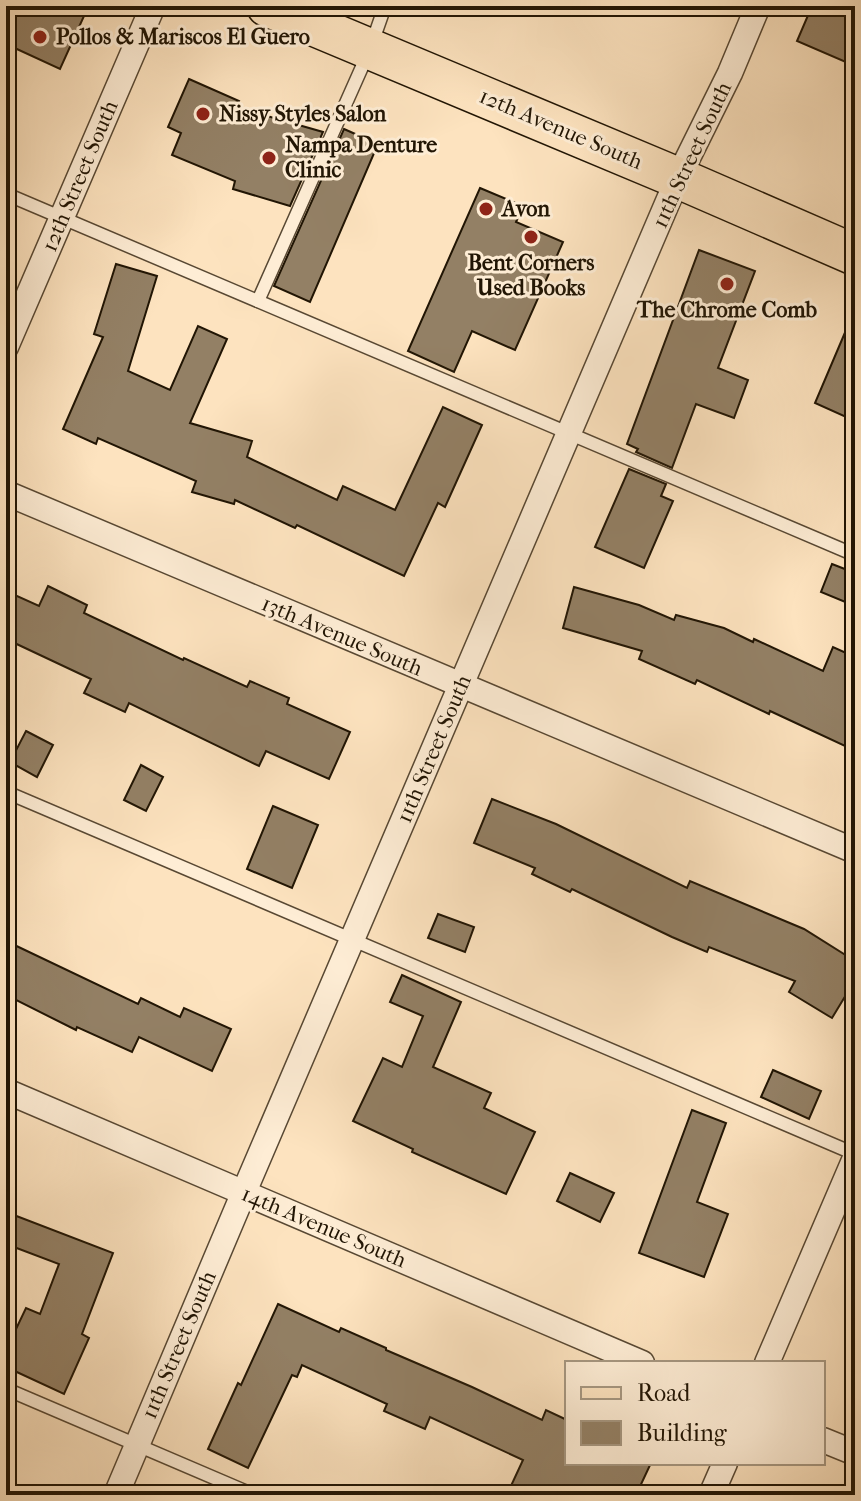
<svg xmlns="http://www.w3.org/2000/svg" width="861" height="1501" font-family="'IM FELL French Canon',serif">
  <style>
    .building { fill: #938065; stroke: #211504; stroke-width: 2 }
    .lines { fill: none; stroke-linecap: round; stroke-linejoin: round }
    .lane-casing { stroke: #584833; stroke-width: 15 }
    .street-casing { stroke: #584833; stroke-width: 27 }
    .primary-casing { stroke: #211504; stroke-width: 43 }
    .lane { stroke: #feedd5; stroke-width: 12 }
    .street { stroke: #feedd5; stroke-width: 24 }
    .primary { stroke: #fde3bf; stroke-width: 40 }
    .poi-dot { fill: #8f2418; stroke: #feedd5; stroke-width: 3 }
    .labels { text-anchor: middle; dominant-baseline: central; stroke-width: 6; stroke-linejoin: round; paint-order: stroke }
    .poi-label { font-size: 22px; font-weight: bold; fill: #211504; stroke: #feedd5; text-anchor: start }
    .street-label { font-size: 22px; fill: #211504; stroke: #feedd5 }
  </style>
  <rect width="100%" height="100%" fill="#fde3bf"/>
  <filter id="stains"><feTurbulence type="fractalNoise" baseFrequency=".0025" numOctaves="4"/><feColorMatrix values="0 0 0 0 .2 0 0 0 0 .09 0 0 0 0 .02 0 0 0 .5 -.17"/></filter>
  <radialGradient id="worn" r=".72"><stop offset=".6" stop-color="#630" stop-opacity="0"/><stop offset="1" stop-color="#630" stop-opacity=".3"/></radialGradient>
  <g class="building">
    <polygon points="18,6 62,6 84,16 60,69 6,44 6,31"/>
    <polygon points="812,6 855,6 855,66 797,41"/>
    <polygon points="189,79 239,101 236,107 323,132 290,206 233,189 235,181 172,155 181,133 168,127"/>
    <polygon points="344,129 378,144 310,302 274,286"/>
    <polygon points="480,188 523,206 516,222 563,242 515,350 472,331 454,372 408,351"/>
    <polygon points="699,250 755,271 718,368 748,380 734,418 696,404 672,468 636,452 638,449 627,444"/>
    <polygon points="116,264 157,276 128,371 170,390 198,326 227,339 190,423 252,441 247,457 337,500 343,486 395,510 443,407 482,425 445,507 438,503 404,576 297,525 295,528 235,500 234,504 192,492 196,481 98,438 96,444 63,429 103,337 94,334"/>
    <polygon points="855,309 855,421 815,403"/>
    <polygon points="629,469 666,484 661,496 673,501 644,568 595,547"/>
    <polygon points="832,564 855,573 855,606 821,592"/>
    <polygon points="48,586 87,605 84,613 183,660 184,658 247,687 250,681 289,698 287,704 350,732 329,779 266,751 259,766 129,703 125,712 84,693 91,679 6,639 6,591 39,606"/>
    <polygon points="574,587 639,605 674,620 676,615 724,628 753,642 754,639 823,671 833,647 855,657 855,726 845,746 770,711 769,714 697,680 695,684 639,659 642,651 563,628"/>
    <polygon points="26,731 53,745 37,777 10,762"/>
    <polygon points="141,765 163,777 146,811 124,800"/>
    <polygon points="492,799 556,824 687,888 690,881 804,929 855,961 855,980 832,1018 789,992 795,981 709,947 707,952 672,937 572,889 570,892 532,874 535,868 474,843"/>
    <polygon points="273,806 318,825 292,888 247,869"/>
    <polygon points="438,914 474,927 465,952 428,938"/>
    <polygon points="6,941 138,1004 141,998 180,1017 184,1008 231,1029 212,1071 139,1037 132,1052 77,1027 76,1030 6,995"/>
    <polygon points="402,975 461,1002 433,1067 491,1093 484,1108 535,1132 506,1194 412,1152 413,1149 353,1121 383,1058 402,1067 423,1016 390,1002"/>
    <polygon points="773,1070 821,1091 809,1119 761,1097"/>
    <polygon points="692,1110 726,1123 697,1202 728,1214 704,1277 639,1253"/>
    <polygon points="570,1173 614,1193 600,1222 557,1201"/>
    <polygon points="6,1212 113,1253 82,1334 89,1338 64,1394 6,1367 6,1350 26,1308 40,1314 59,1264 6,1244"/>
    <polygon points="278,1304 339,1332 341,1328 386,1348 386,1350 472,1387 542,1420 546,1410 567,1420 567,1463 651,1463 636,1495 526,1495 510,1488 523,1460 430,1417 425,1429 384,1411 387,1404 302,1365 297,1377 292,1375 248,1468 208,1449 238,1383 241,1385"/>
  </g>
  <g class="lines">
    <defs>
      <g id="lane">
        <polyline points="335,27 342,6"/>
        <polyline points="6,194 855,555"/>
        <polyline points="258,301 370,49 385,6"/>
        <polyline points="6,792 855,1154"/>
        <polyline points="6,1389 254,1495"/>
      </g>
      <g id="street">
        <polyline points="6,347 153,6"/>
        <polyline points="6,493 855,851"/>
        <polyline points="6,1091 642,1363"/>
        <polyline points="767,1363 855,1158"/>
        <polyline points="823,1440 855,1453"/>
        <polyline points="116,1495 244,1192 678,178 730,73 758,6"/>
        <polyline points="711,1495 725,1463"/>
      </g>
      <polyline id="primary" points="267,6 678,178 855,255"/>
    </defs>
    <use href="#lane" class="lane-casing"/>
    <use href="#street" class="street-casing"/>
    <use href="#primary" class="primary-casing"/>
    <use href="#lane" class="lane"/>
    <use href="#street" class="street"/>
    <use href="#primary" class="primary"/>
  </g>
  <g class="poi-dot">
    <circle cx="40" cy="37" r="8"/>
    <circle cx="203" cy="114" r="8"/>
    <circle cx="269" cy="158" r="8"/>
    <circle cx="486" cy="209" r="8"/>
    <circle cx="531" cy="237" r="8"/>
    <circle cx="727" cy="284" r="8"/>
  </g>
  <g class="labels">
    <g class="poi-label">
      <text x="56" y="37">Pollos &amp; Mariscos El Guero</text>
      <text x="219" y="114">Nissy Styles Salon</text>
      <text x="285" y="145">Nampa Denture<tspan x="285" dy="25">Clinic</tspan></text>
      <text x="502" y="209">Avon</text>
      <text x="531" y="263" text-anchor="middle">Bent Corners<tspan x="531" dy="25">Used Books</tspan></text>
      <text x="727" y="310" text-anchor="middle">The Chrome Comb</text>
    </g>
    <g class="street-label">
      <text transform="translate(561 129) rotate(23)">12th Avenue South</text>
      <text transform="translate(692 155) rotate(-65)">11th Street South</text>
      <text transform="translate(80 176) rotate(-67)">12th Street South</text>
      <text transform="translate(342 636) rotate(23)">13th Avenue South</text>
      <text transform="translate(434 749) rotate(-67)">11th Street South</text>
      <text transform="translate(324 1227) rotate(23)">14th Avenue South</text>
      <text transform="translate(179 1345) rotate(-67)">11th Street South</text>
    </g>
  </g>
  <rect width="861" height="1501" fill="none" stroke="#fde3bf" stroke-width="32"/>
  <rect x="8" y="8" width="845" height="1485" fill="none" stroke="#211504" stroke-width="4"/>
  <rect x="16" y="16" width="829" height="1469" fill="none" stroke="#211504" stroke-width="2"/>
  <rect x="565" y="1361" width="260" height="104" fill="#feedd5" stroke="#a69781" stroke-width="2"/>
  <rect x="581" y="1387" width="40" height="12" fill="#fde3bf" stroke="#a69781" stroke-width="2"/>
  <text x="637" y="1401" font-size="24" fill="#211504">Road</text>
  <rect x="581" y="1421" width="40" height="24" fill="#938065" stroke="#a69781" stroke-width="2"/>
  <text x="637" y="1441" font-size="24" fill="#211504">Building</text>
  <rect width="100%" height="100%" filter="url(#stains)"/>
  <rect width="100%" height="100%" fill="url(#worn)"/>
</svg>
